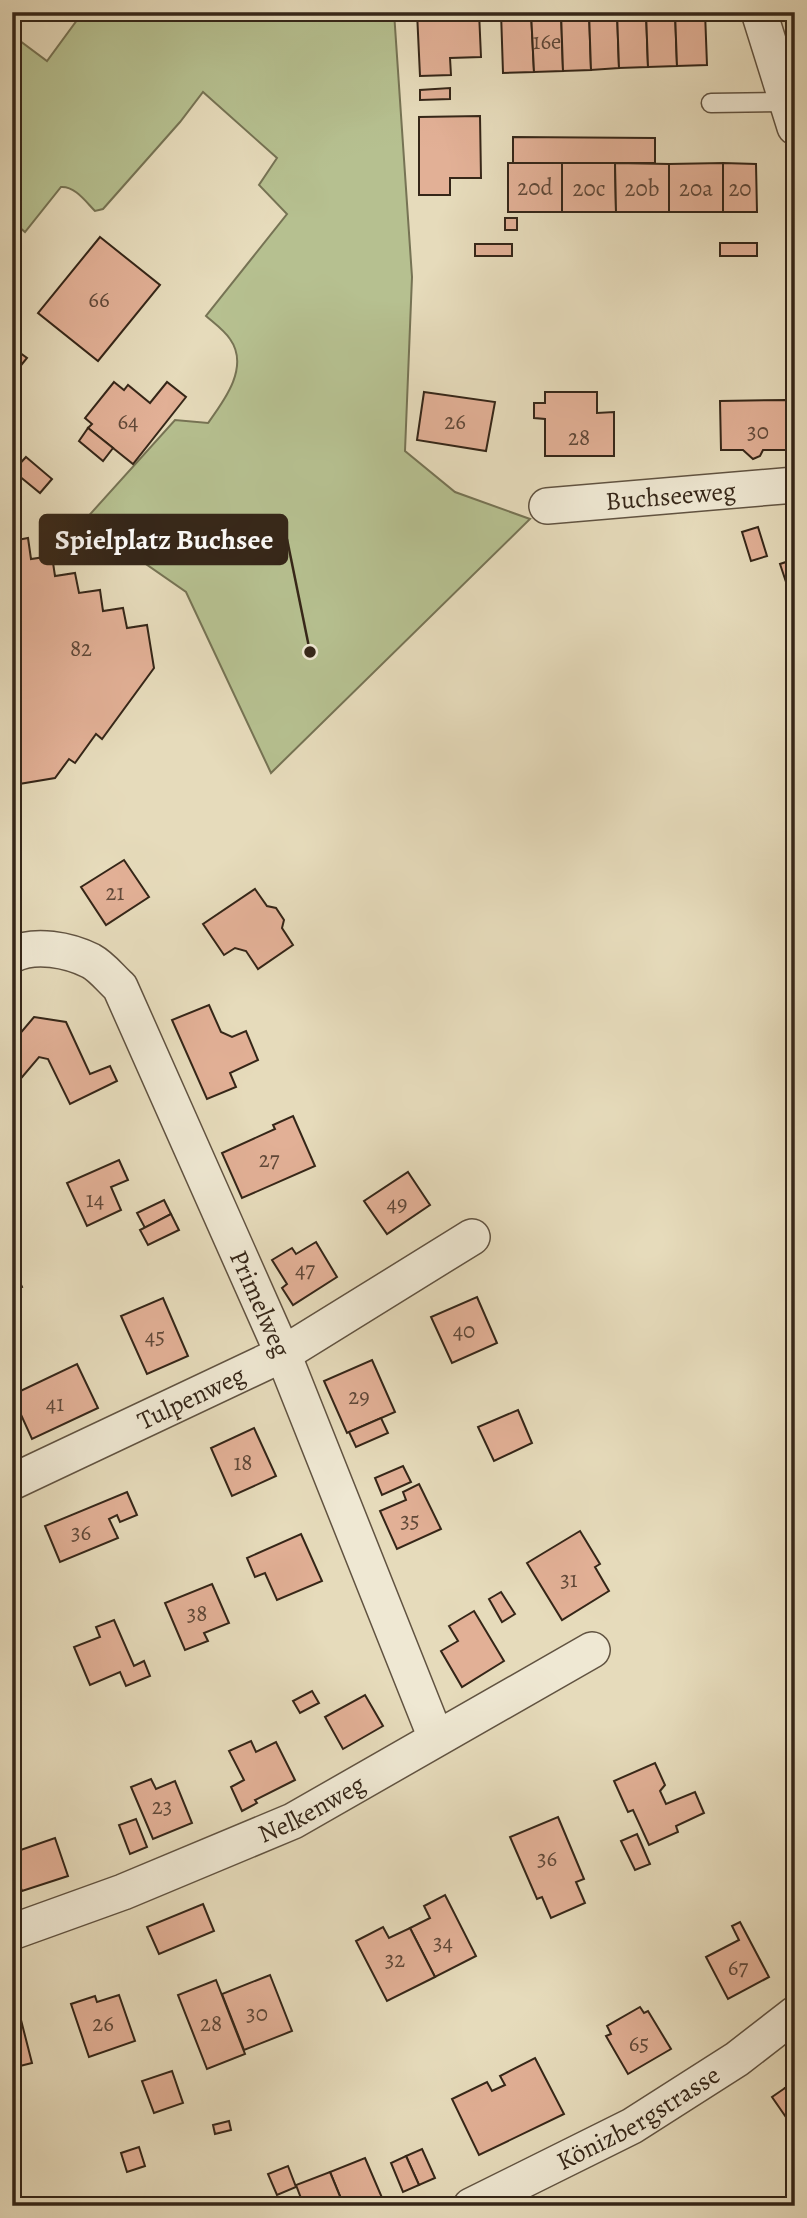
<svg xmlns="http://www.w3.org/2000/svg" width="807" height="2218" font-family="Alegreya,serif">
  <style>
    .green { fill: #b6c090; stroke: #767354; stroke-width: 2 }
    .building { fill: #e2b096; stroke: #352618; stroke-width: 2 }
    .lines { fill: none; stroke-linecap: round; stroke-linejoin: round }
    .lane-casing { stroke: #615341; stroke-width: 21 }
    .street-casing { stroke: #615341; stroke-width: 38 }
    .lane { stroke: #efe8d3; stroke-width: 18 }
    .street { stroke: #efe8d3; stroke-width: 35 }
    .labels { text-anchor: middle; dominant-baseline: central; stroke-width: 5; stroke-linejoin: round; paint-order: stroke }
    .number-label { font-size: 23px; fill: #604838 }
    .street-label { font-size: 26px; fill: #352618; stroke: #efe8d3 }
    .leader { fill: none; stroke: #352618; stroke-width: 2.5 }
    .callout-dot { fill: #352618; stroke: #efe8d3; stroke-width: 2.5 }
    .callout { fill: #352618; stroke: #352618; stroke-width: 2.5 }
    .callout-label { font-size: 28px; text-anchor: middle; font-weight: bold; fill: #fff }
  </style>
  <rect width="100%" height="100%" fill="#e6dbbb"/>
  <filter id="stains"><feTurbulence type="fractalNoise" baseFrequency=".00286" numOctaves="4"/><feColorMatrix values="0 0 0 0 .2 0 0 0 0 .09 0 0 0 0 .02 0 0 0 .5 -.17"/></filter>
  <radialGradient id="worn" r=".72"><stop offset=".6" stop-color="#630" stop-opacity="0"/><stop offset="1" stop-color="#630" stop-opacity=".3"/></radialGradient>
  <path class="green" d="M83 12H394L412 277 405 451 455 492 530 519 271 773 186 592 84 521 175 420 208 423C224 401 250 367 230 339 224 330 214 323 206 316L287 214 259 185 277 158 203 92 180 122 103 209 95 211C86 202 75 186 61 187L25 232 12 221V35L47 61Z"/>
  <g class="building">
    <polygon points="417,12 479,12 481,57 450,58 451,75 420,76"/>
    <polygon points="501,12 531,12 534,72 503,73"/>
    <polygon points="531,12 561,12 563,71 534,72"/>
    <polygon points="561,12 589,12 591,70 563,71"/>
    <polygon points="589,12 617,12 619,68 591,70"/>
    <polygon points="617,12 646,12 648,67 619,68"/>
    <polygon points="646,12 675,12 677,66 648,67"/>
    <polygon points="675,12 705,12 707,65 677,66"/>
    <polygon points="450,88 450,99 420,100 420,90"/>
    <polygon points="480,116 481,178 450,178 450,195 419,195 419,117"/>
    <polygon points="513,137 655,138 655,163 513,163"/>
    <rect x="508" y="163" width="54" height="49"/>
    <polygon points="562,163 615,163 616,212 562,212"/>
    <polygon points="615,163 669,164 669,212 616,212"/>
    <polygon points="723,163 756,164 757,212 723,212"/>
    <polygon points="723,163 723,212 669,212 669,164"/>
    <rect x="505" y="218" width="12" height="12"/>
    <polygon points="100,237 160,285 98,361 38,313"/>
    <rect x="720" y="243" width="37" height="13"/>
    <rect x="475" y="244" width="37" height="12"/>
    <polygon points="12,347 27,358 18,369 12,364"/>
    <polygon points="114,382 124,390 128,385 150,403 167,382 186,397 133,464 88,428 92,424 85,418"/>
    <polygon points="424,392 495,402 486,451 417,440"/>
    <polygon points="545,392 597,392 597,413 614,412 614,456 545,456 545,419 534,418 534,403 545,403"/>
    <polygon points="786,400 787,424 795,424 795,438 787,438 787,450 763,450 760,456 753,459 743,450 721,450 720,401"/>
    <polygon points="88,428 113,448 103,461 79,441"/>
    <polygon points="26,457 52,479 40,493 13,471"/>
    <polygon points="758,527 767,556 751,561 742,532"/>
    <polygon points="28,538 31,559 52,556 55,576 75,573 79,593 100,590 103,611 123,608 127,628 147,625 154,668 102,739 96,734 75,763 69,759 55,778 13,785 12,541"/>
    <polygon points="795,559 795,609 780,564"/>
    <polygon points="124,860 149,897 106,925 81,887"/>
    <polygon points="255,889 267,906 276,908 284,920 282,928 293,945 258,969 246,951 235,948 224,955 203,924"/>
    <polygon points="209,1005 221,1032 232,1037 246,1031 258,1060 230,1073 236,1087 207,1099 172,1020"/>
    <polygon points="34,1017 66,1022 90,1074 110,1066 117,1081 70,1104 48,1059 39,1057 12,1089 12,1043"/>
    <polygon points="293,1116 315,1166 242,1198 222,1153 275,1129 273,1125"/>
    <polygon points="119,1160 128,1180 111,1187 121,1210 87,1226 67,1183"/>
    <polygon points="408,1172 430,1205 387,1234 364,1201"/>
    <polygon points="164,1200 171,1214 145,1228 137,1213"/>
    <polygon points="171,1214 179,1230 148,1245 140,1230"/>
    <polygon points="316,1242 337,1277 293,1305 282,1288 287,1284 272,1260 292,1248 296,1254"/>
    <polygon points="12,1265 22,1287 12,1291"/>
    <polygon points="477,1297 497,1343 452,1363 431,1317"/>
    <polygon points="163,1298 188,1356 147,1374 121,1316"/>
    <polygon points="372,1360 395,1412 347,1433 324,1381"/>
    <polygon points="77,1364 98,1408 32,1439 12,1395"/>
    <polygon points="518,1410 532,1443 494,1461 478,1427"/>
    <polygon points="381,1418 388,1433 356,1447 349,1432"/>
    <polygon points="254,1428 276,1476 232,1496 211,1448"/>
    <polygon points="403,1466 411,1482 382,1495 375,1478"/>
    <polygon points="419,1484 441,1529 397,1549 380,1511 406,1500 403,1492"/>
    <polygon points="127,1492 137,1515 120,1522 117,1515 109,1519 118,1538 60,1562 45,1526"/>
    <polygon points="580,1531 600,1564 595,1567 609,1591 562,1620 527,1563"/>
    <polygon points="301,1534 322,1581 277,1600 265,1573 255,1577 247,1558"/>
    <polygon points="212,1584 229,1623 204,1633 208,1641 185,1650 165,1603"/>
    <polygon points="501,1592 515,1614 502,1622 489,1599"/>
    <polygon points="474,1611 504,1661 462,1687 441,1651 458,1641 449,1626"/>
    <polygon points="114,1620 134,1666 144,1661 150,1676 126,1686 120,1672 90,1685 74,1647 100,1637 96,1627"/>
    <polygon points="312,1691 319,1703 300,1713 293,1701"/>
    <polygon points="365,1695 383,1726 343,1749 325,1717"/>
    <polygon points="251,1741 256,1752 276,1742 295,1780 255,1800 257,1803 242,1811 231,1787 244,1780 229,1751"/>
    <polygon points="655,1763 665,1785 660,1791 666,1804 695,1792 704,1813 676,1826 678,1832 649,1845 633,1810 628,1812 614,1781"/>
    <polygon points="151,1779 156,1789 175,1781 192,1823 153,1839 131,1787"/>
    <polygon points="558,1817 584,1879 576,1882 585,1903 551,1918 542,1897 537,1899 510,1837"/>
    <polygon points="136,1819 147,1847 130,1854 119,1825"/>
    <polygon points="637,1834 650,1864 635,1870 621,1841"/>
    <polygon points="55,1838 68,1876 22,1891 12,1864 12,1853"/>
    <polygon points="445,1895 476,1956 435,1977 410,1928 430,1918 424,1906"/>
    <polygon points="203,1904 214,1931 159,1954 147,1927"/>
    <polygon points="740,1922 769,1977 728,1999 706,1957 739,1940 732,1926"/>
    <polygon points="383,1927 389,1938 410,1928 435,1977 387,2001 356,1941"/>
    <polygon points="270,1975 292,2031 244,2050 222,1994"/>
    <polygon points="216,1980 245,2054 207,2069 178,1995"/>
    <polygon points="119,1995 135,2041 89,2057 71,2004 95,1996 97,2002"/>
    <polygon points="640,2007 644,2013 648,2011 671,2049 628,2074 606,2036 611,2034 607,2026"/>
    <polygon points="21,2020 32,2063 12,2068 12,2022"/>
    <polygon points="535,2058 564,2114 479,2155 452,2099 487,2082 492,2091 505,2085 500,2076"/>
    <polygon points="172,2071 183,2103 154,2113 142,2081"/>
    <polygon points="795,2081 795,2101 785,2088"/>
    <polygon points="785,2088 795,2101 795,2120 790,2123 772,2097"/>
    <polygon points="229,2121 231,2130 215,2134 213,2125"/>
    <polygon points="139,2147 145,2166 127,2172 121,2153"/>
    <polygon points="422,2149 435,2178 419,2185 406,2156"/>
    <polygon points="406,2156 419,2185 403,2192 391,2163"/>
    <polygon points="365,2158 383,2200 369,2206 344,2206 330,2172"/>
    <polygon points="288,2166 296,2187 277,2195 268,2174"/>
    <polygon points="330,2172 344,2206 304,2206 296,2185"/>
  </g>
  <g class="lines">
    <defs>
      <polyline id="lane" points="711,103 787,102"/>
      <g id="street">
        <polyline points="759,12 795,127"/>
        <path id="s1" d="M547 506 795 485"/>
        <path id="s2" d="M12 955C35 943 69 950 91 961 102 967 111 979 120 987L283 1354 436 1738"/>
        <path id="s3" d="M12 1482 283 1354 472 1237"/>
        <path id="s4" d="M12 1932 123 1892 293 1821 592 1650"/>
        <path id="s5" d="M471 2206 632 2126 737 2059 795 2014"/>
      </g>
    </defs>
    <use href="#lane" class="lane-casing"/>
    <use href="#street" class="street-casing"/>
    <use href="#lane" class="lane"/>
    <use href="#street" class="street"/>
  </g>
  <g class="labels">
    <g class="number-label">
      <text x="547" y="41">16e</text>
      <text x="535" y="187">20d</text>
      <text x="589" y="188">20c</text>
      <text x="642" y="188">20b</text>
      <text x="696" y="188">20a</text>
      <text x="740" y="188">20</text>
      <text x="99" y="299">66</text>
      <text x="128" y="421">64</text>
      <text x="455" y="421">26</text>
      <text x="758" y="431">30</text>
      <text x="579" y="437">28</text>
      <text x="81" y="648">82</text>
      <text x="115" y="892">21</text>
      <text x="269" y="1159">27</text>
      <text x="95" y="1199">14</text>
      <text x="397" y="1203">49</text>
      <text x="305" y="1269">47</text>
      <text x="464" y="1330">40</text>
      <text x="155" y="1336">45</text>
      <text x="359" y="1396">29</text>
      <text x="55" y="1403">41</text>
      <text x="243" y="1462">18</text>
      <text x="410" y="1520">35</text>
      <text x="81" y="1532">36</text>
      <text x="569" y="1579">31</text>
      <text x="197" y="1613">38</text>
      <text x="162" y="1806">23</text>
      <text x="547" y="1858">36</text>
      <text x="443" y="1942">34</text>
      <text x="395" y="1959">32</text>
      <text x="738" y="1967">67</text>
      <text x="257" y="2013">30</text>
      <text x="103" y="2023">26</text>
      <text x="211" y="2023">28</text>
      <text x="639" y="2043">65</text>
    </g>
    <g class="street-label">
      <text stroke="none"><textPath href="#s1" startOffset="124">Buchseeweg</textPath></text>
      <text stroke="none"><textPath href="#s2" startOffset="467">Primelweg</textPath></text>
      <text stroke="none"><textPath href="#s3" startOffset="198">Tulpenweg</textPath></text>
      <text stroke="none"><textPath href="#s4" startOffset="324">Nelkenweg</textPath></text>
      <text stroke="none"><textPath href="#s5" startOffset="189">Könizbergstrasse</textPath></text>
    </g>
  </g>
  <path class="leader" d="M310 652L287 539"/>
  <circle class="callout-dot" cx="310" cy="652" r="7"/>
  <rect class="callout" x="40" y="515" width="247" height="49" rx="7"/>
  <g class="callout-label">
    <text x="164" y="549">Spielplatz Buchsee</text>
  </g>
  <rect width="807" height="2218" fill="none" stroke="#e6dbbb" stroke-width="42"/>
  <rect x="14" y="14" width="779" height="2190" fill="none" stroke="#352618" stroke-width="3.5"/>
  <rect x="21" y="21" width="765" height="2176" fill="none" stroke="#352618" stroke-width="2"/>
  <rect width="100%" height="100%" filter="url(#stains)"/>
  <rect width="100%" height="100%" fill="url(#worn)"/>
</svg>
